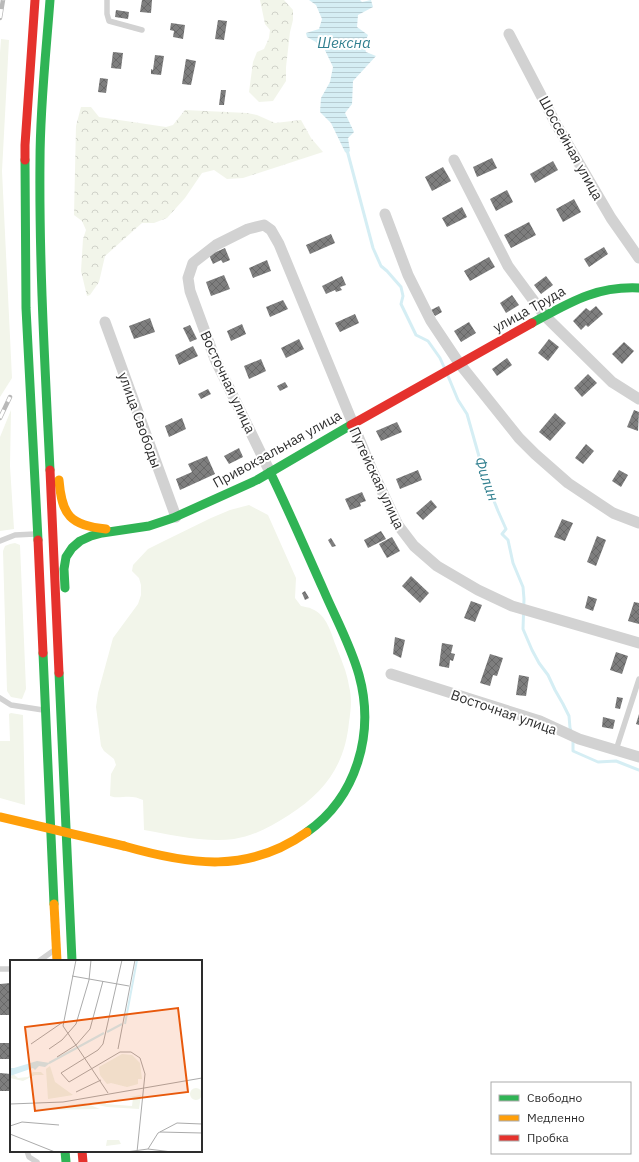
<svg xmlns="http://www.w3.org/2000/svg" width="639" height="1162" font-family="'IBM Plex Sans',sans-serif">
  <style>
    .green { fill: #f2f5ea }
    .forest { fill: url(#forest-crowns) }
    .water { fill: url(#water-rules) }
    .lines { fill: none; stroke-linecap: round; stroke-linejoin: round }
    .stream { stroke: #d5eef4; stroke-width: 3 }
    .building { fill: url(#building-cross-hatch) }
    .lane { stroke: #d2d2d2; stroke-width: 5.5 }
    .street { stroke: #d2d2d2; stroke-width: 11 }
    .fast { stroke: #30b455; stroke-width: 9 }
    .slow { stroke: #ff9f0a; stroke-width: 9 }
    .jam { stroke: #e5322d; stroke-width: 9 }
    .rail-casing { stroke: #b9b9b9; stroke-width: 4.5 }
    .rail { stroke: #fff; stroke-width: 3; stroke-dasharray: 9; stroke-linecap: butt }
    .slow-bridge { stroke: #ff9f0a; stroke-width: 9 }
    .labels { text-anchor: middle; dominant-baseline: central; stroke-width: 4; stroke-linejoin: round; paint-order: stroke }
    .street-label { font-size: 14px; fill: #2d2d2d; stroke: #fff }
    .water-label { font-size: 15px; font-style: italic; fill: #328090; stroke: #fff }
    .inset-river { fill: none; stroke: #d5eef4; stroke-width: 2 }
    .inset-road { fill: none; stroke: #ababab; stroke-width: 1 }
    .view { fill: #e8590c; fill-opacity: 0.15; stroke: #e8590c; stroke-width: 2 }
    .inset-edge { fill: none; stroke: #2d2d2d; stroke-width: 2 }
  </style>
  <defs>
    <pattern id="forest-crowns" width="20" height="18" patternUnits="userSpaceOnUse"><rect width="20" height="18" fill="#f2f5ea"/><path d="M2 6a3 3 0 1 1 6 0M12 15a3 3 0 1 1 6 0" fill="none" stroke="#d0d2c9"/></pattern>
    <pattern id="water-rules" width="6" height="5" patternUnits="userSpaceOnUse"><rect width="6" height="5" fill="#d5eef4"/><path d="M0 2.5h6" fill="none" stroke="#b7ccd2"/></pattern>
    <pattern id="building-cross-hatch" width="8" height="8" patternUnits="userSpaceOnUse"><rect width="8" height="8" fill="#7e7e7e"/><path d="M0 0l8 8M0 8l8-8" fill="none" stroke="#686868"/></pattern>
  </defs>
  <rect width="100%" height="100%" fill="#fff"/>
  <g class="green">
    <polygon points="1,39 9,40 2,171 12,378 0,397 0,53"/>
    <polygon points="11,410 10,466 14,529 0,531 0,437"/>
    <path d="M249 505 268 515 296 578 295 598 301 606C304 607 309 607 312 609 327 615 331 633 336 646 341 659 347 672 349 686 352 698 351 710 349 722 345 765 325 792 289 815 272 826 254 836 234 839 206 843 172 835 144 830L143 800C137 797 131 796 123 797 118 797 115 798 110 796L111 774 116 765 114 759 104 751 101 746 96 707 98 693 113 638 138 604 141 595V585L139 578 132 571 133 565 148 549 164 541 211 518 230 510Z"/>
    <polygon points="15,543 20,545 26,689 22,699 11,697 7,691 3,551 5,546 10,544"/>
    <polygon points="11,713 23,715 25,805 0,798 0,741 10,741 9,714"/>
  </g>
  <g class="forest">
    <polygon points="260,0 284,0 293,10 293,20 290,32 286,67 286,81 273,101 259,102 249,92 253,62 257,52 264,49 269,38 270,30 265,24"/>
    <polygon points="81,107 91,107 99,117 166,127 173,125 185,110 247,113 257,115 275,123 301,120 311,138 323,152 243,178 227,179 214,170 202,173 185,198 167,218 154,223 142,223 105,256 99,282 90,295 87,296 81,271 83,239 86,230 82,221 74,215 76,126"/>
  </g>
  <polygon class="water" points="309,0 360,0 362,2 371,0 373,7 358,15 357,27 368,35 364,45 366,52 376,56 353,81 352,104 345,113 354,132 348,138 350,151 348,153 345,152 331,123 320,112 321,98 330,82 333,67 323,46 307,37 306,33 319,29 322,19 316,5"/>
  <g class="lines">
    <g class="stream">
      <polyline points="347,150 373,248 381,266 387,271 401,287 403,296 401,304 416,335 428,341 440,358 444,367"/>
      <polyline points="448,376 458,400 467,414 486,481 498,511 506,529 502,534 508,540 513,563 523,587 524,599 523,629 532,650 539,663 548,675 555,690 563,704 569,716 570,728 572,733"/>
      <polyline points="573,739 573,751 598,762 616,761 639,770"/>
    </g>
  </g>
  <g class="building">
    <polygon points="142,0 152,0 151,13 140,12"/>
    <polygon points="116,10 129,12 128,19 115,17"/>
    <polygon points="218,20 227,21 224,40 215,39"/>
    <polygon points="171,23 185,25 183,39 173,37 174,31 170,30"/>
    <polygon points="113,52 123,53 121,69 111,68"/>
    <polygon points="155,55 164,56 161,75 151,74 151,69 153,70"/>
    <polygon points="186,59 196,61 191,85 182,84"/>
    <polygon points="100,78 108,79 106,93 98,92"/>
    <polygon points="221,90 226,90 224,105 219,105"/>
    <polygon points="492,158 497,168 477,177 473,167"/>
    <polygon points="553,161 558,170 535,183 530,174"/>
    <polygon points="443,167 451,181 432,191 425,177"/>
    <polygon points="507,190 513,202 496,211 490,199"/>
    <polygon points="574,199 581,212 563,222 556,209"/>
    <polygon points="462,207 467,217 447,227 442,218"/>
    <polygon points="529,222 536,235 511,248 504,235"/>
    <polygon points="331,234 335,243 310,254 306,245"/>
    <polygon points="604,247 608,254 589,267 584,259"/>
    <polygon points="225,248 230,260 223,263 221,260 213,264 209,255"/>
    <polygon points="489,257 495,267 470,281 464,271"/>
    <polygon points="267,260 271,271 253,278 249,268"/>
    <polygon points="224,275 230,289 211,296 206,282"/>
    <polygon points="342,276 346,285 340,287 342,290 336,292 335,290 326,294 322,286"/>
    <polygon points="546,276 553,285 541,294 534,285"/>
    <polygon points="512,295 519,305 506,313 500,303"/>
    <polygon points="283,300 288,309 270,317 266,307"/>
    <polygon points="439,306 442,312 435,316 431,310"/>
    <polygon points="596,306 603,314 588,327 586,325 581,330 573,321 586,308 590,311"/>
    <polygon points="355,314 359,323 340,332 335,323"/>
    <polygon points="150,318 155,332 134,339 129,326"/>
    <polygon points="469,322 476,333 461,342 454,331"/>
    <polygon points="242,324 246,334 231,341 227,331"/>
    <polygon points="190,325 197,339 190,342 183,328"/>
    <polygon points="299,339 304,349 286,358 281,348"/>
    <polygon points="549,339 559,347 548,361 538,353"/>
    <polygon points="624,342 634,351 622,364 612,354"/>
    <polygon points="193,346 198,356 179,365 175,355"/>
    <polygon points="507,358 512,365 497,376 492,369"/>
    <polygon points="261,359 266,371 249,379 244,366"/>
    <polygon points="588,374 597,383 582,397 574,388"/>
    <polygon points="285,382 288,387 280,391 277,386"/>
    <polygon points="208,389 211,394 201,399 198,394"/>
    <polygon points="634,410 639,412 638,431 627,427"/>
    <polygon points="555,413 566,423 550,441 539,432"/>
    <polygon points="182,418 186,429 169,437 165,426"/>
    <polygon points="397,422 402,432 381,441 376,431"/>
    <polygon points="586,444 594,451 583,464 575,458"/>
    <polygon points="239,448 243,457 229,464 224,456"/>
    <polygon points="207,456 215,474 180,490 176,479 192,472 188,464"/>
    <polygon points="418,470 422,480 400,489 396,479"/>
    <polygon points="619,470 628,475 621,487 612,481"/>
    <polygon points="362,492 366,501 360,503 361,506 350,510 345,499"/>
    <polygon points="431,500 437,507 423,520 416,513"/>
    <polygon points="562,519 573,523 565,541 554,537"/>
    <polygon points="381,531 386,539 368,548 364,540"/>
    <polygon points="597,536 606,540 596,566 587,562"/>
    <polygon points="392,537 400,551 387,558 379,544"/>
    <polygon points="331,538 336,546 332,547 328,540"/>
    <polygon points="411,576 429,593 420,603 402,586"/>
    <polygon points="305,591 309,598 305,600 302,593"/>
    <polygon points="588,596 597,599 593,611 585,608"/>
    <polygon points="471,601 482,605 475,622 464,618"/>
    <polygon points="634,602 639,603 639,624 628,621"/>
    <polygon points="395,637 405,640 401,658 393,654"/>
    <polygon points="442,643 453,645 451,653 455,654 453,661 450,660 449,668 439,666"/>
    <polygon points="616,652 628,656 622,674 610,670"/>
    <polygon points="490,654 503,658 497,676 493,675 490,686 480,683"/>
    <polygon points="519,675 529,677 526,696 516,695"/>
    <polygon points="617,697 623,698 620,709 615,708"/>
    <polygon points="639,714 639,725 636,724"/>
    <polygon points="603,717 615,720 613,729 602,727"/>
    <polygon points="11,983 11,1015 0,1015 0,984"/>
    <rect x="0" y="1043" width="11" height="16"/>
    <polygon points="0,1073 11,1074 11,1091 0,1091"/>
  </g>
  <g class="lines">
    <g class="lane">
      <polyline points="107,0 107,14 109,21 142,30"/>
      <polyline points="0,541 15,535 35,534"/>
      <polyline points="0,698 11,705 43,710"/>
      <polyline points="616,750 639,679"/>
      <polyline points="39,961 53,951"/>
      <polyline points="0,969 11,969"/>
      <polyline points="27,1151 29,1157 37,1162"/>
    </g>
    <g class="street">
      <polyline points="509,34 556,124 611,218 639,258"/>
      <polyline points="454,160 508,266 545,316 612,382 639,399"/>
      <polyline points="385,214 408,275 431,321 459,363 519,438 535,454 568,483 613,513 639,523"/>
      <polyline points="105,322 176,517"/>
      <polyline points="270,472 215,359 190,291 188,278 193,263 216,245 248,229 264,225 271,230 279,244 372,470 398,525 414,546 437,566 478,590 512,606 639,643"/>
      <polyline points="391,674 540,721 579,739 639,757"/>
    </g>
    <g class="fast">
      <polyline points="25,160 26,308 38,540"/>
      <path d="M532 323C569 303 595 286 639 288"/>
      <path d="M50 470C45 367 39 264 40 161 40 107 46 53 50 0"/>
      <path d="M270 472C289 511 306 551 324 591 336 619 351 646 359 675 375 733 357 797 307 832"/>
      <polyline points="65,588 64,569 66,557 72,548 80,541 91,536 102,533 149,526 173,518 257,480 351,425"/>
      <polyline points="43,653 54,904"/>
      <polyline points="59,673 72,961"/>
      <polyline points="65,1151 66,1162"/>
    </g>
    <g class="slow">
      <path d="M59 480C62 516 70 525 106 529"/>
      <path d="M124 846C190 865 248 874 307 832"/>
      <polyline points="54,904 57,961"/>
    </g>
    <g class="jam">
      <polyline points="25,160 25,145 35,0"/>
      <polyline points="351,425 532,323"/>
      <polyline points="50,470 59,673"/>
      <polyline points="38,540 43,653"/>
      <polyline points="82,1151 83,1162"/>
    </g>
    <defs>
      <g id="rail">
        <polyline points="0,18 3,0"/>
        <polyline points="0,418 10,397"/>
      </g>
    </defs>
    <use href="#rail" class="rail-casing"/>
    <use href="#rail" class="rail"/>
    <polyline class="slow-bridge" points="0,817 124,846"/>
  </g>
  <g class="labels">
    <g class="street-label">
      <text transform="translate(571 148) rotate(61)">Шоссейная улица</text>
      <text transform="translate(529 309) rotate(-29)">улица Труда</text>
      <text transform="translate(228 382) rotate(65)">Восточная улица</text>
      <text transform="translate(140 420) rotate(70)">улица Свободы</text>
      <text transform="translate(277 449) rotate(-29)">Привокзальная улица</text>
      <text transform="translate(377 478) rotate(65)">Путейская улица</text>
      <text transform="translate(504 712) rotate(19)">Восточная улица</text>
    </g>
    <g class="water-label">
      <text x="344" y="42">Шексна</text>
      <text transform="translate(487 479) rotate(71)">Филин</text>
    </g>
  </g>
  <g transform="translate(10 960)">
    <rect width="192" height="192" fill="#fff"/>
    <path d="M112 94 122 95 130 103 132 119H128V124L117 127 101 123 97 124 90 115 89 107ZM131 135 129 149 97 147 79 143 95 141 96 144 122 146 123 138 119 137ZM75 143 90 149 30 150V149ZM97 180H109L111 184 96 186Z" fill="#f2f5ea"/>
    <path d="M40 106 45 122 63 135 38 139 36 109ZM23 112H31L34 115H25L13 121 0 118 3 114 8 118 18 117ZM180 134a6 6 0 1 1 12 0a6 6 0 1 1-12 0Z" fill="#f2f5ea"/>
    <path d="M27 101 40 103 35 107 29 106 25 110 23 108 0 116V103L1 108H4Z" fill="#d5eef4"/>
    <path class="inset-river" d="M115 64 127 0M97 72 112 64M39 103 94 73"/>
    <path class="inset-road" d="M66 0 53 66 98 133M112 0 93 84 88 90 51 113 59 122 110 92H121L130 98 135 114 127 192M62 16 119 26M21 84 53 62M39 89 52 80 66 64 79 20 81 0M108 89 125 0M47 97 66 85 80 69 93 21M66 132 91 120M0 144 53 142 192 118M0 166 12 162 49 165M150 172 192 173M0 174 45 192M138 189 148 173 167 163 192 164M116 192 138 189 162 192"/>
    <path class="view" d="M168 48 178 132 25 151 15 67Z"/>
    <rect width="192" height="192" class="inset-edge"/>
  </g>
  <rect x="491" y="1082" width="140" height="72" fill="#ffffff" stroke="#ababab"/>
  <rect x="499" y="1095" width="20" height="6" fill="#30b455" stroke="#ababab"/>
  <text x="527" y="1102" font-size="12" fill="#2d2d2d">Свободно</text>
  <rect x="499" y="1115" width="20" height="6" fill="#ff9f0a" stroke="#ababab"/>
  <text x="527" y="1122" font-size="12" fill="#2d2d2d">Медленно</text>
  <rect x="499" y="1135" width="20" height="6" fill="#e5322d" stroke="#ababab"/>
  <text x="527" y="1142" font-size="12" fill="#2d2d2d">Пробка</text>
</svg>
